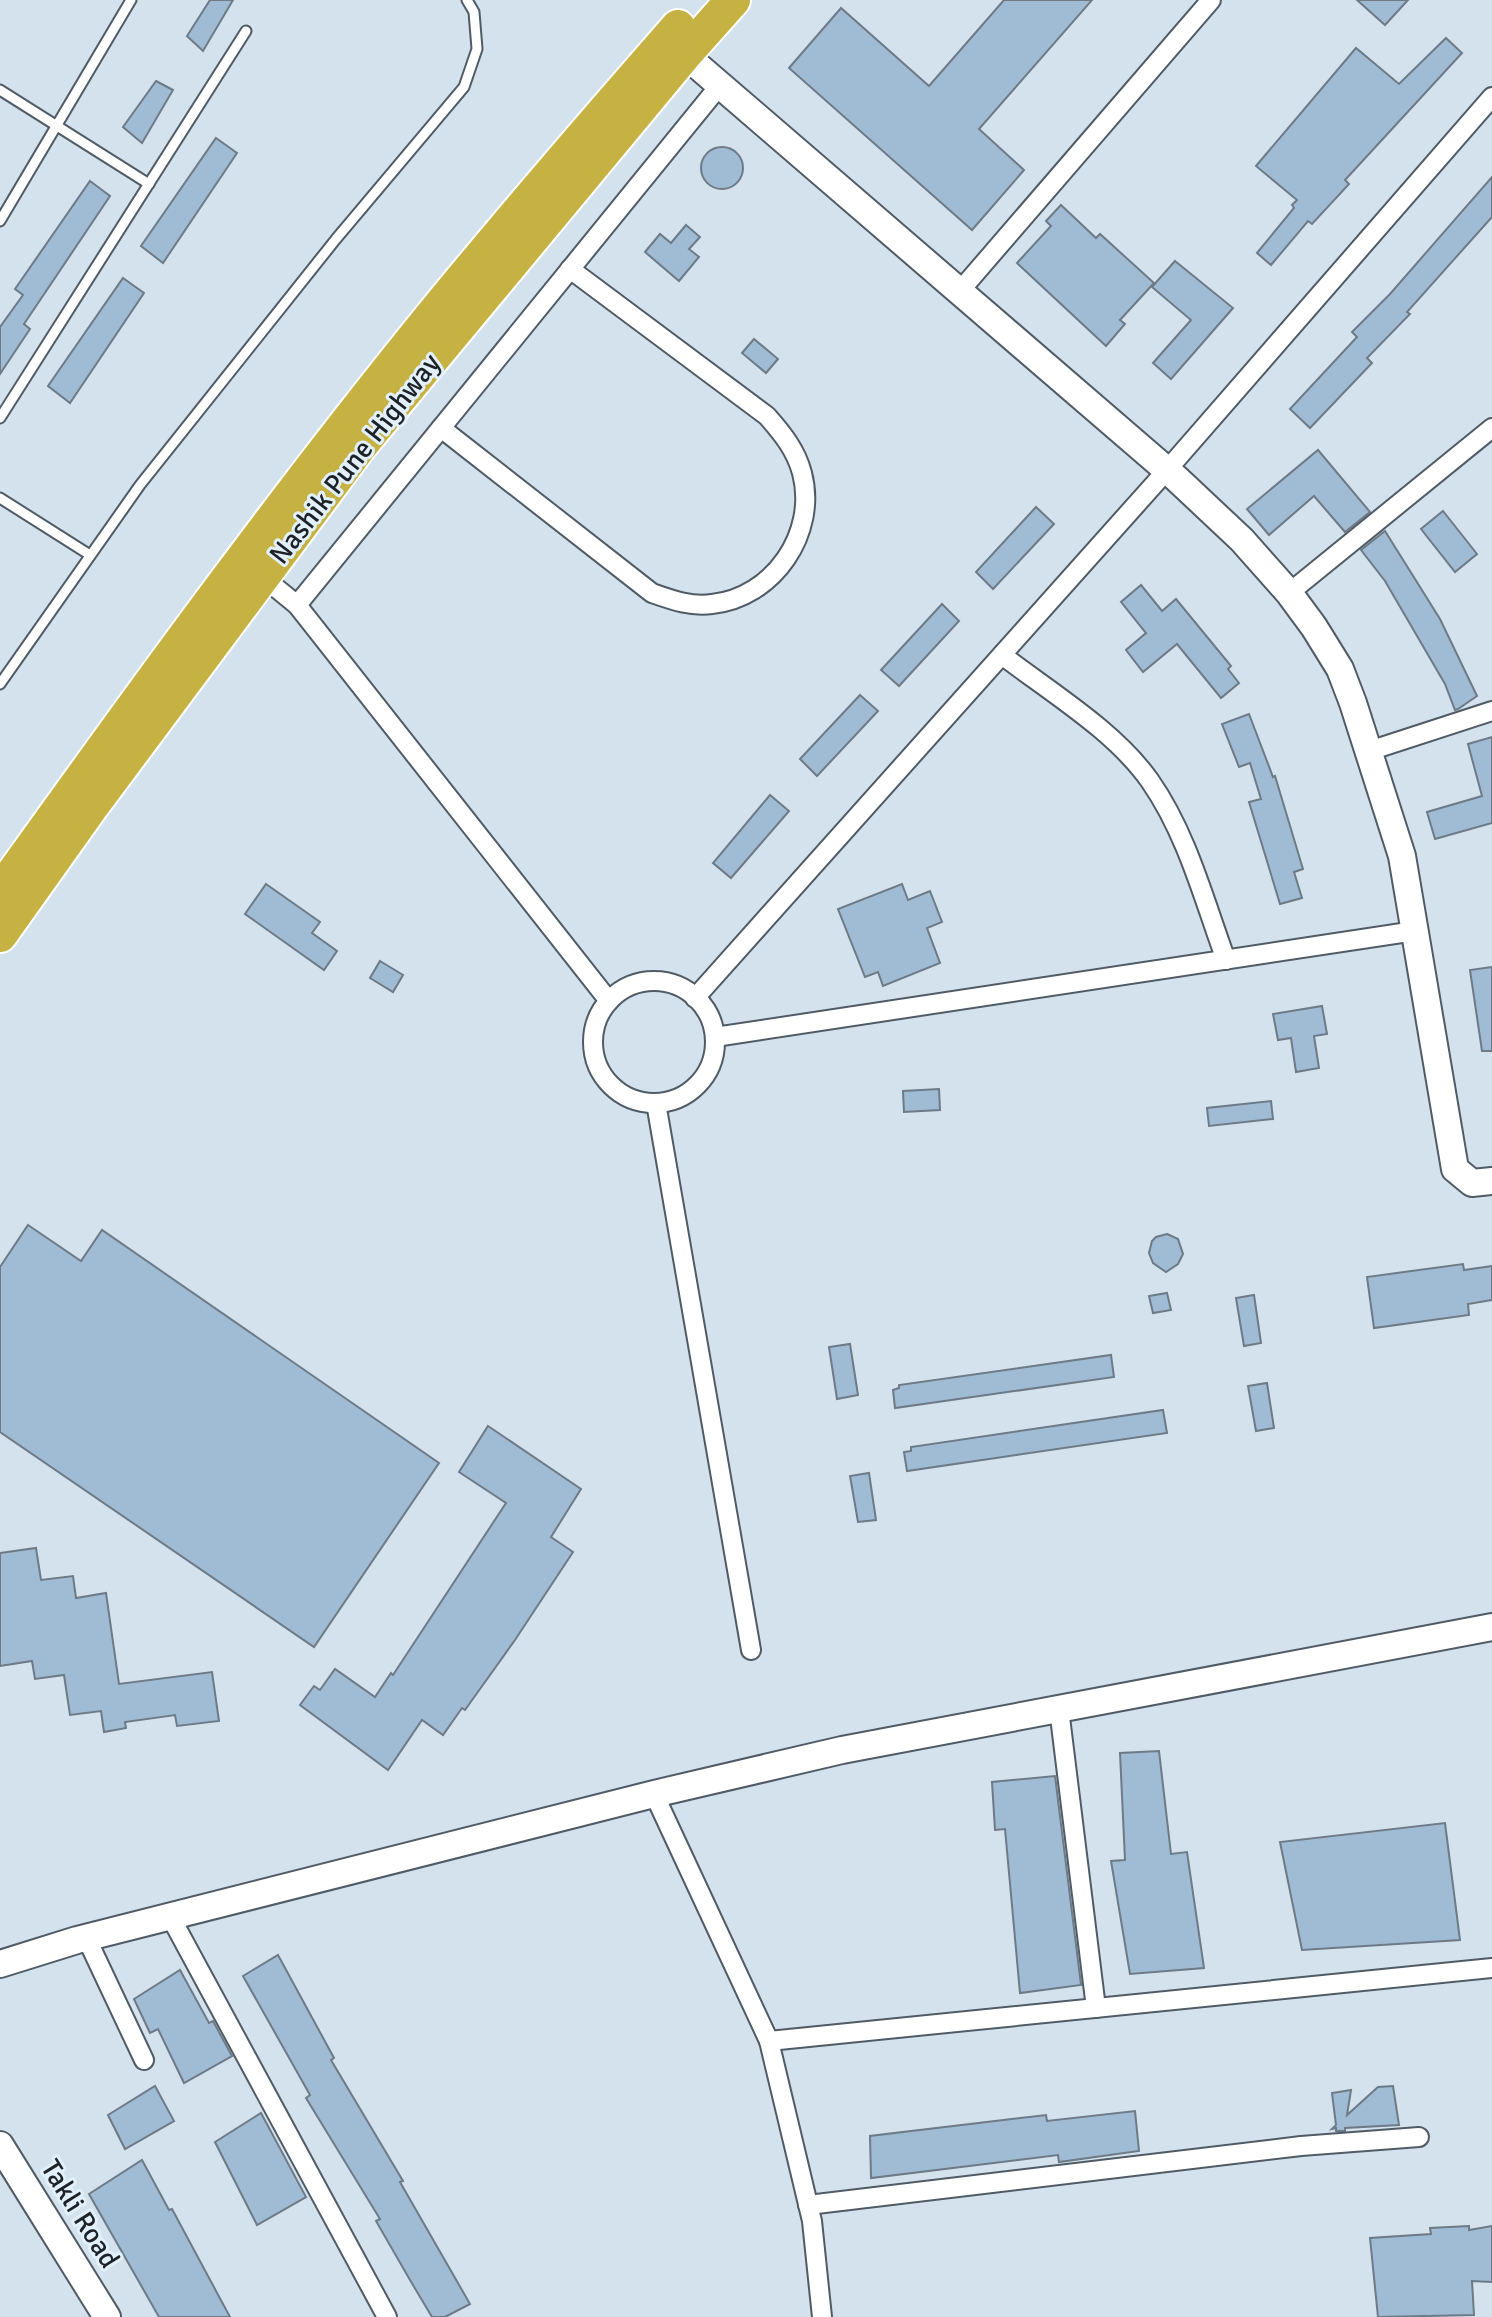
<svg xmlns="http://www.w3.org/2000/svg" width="1492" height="2317" font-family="Signika,sans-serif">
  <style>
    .building { fill: #a0bcd5; stroke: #6e7a85; stroke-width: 2 }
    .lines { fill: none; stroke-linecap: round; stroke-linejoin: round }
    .lane-casing { stroke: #505b66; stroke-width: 13 }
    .street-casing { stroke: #505b66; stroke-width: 22 }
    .secondary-casing { stroke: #505b66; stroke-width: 30 }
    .highway-casing { stroke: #fff; stroke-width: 38 }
    .lane { stroke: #fff; stroke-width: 9 }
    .street { stroke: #fff; stroke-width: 18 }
    .secondary { stroke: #fff; stroke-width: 26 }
    .highway { stroke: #c5b243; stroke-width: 34 }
    .labels { text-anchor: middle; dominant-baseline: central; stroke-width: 6; stroke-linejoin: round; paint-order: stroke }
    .street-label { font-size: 28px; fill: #1d2227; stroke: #e2f0fc }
  </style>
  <rect width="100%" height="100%" fill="#d4e2ee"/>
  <g class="building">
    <polygon points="210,0 233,0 203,51 187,36"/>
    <polygon points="1004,0 1092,0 979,129 1024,170 972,230 789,68 841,8 929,86"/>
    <polygon points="1357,0 1408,0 1385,25"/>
    <polygon points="1446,38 1462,53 1345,180 1349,184 1312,224 1308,221 1271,265 1257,253 1294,208 1292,205 1297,200 1256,166 1356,48 1399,84"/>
    <polygon points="156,81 173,90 142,143 123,127"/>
    <polygon points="216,138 237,153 163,263 141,246"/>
    <circle cx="722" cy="168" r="21"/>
    <polygon points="1492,177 1492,217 1407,312 1410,314 1367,358 1372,363 1310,428 1290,409 1357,337 1352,332 1390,294"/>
    <polygon points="90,181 110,196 24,324 30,329 0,374 0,327 23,295 15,289"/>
    <polygon points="1061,205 1096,238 1100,234 1154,283 1120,320 1125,324 1106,346 1017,263 1051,226 1046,221"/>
    <polygon points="686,225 700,237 689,249 699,257 679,281 645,252 660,234 671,243"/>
    <polygon points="1175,261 1233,308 1171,379 1153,363 1191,320 1152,287"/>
    <polygon points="123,278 144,293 70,403 48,386"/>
    <polygon points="754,339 778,359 766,373 742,353"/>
    <polygon points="1318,450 1370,512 1345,532 1314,496 1269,535 1247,509"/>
    <polygon points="1036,507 1054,524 993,589 976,572"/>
    <polygon points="1443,511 1477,554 1455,572 1421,529"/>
    <polygon points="1385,531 1440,619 1477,696 1458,709 1455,710 1445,684 1385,581 1361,550"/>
    <polygon points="1141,585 1162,611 1176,599 1231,666 1228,669 1239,683 1221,698 1177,644 1143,672 1126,650 1146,633 1121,602"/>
    <polygon points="942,604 959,621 899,686 881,670"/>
    <polygon points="860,695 878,711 817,776 800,759"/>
    <polygon points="1249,714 1273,777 1275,776 1303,869 1294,872 1302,898 1280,904 1249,802 1261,799 1250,763 1239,767 1222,724"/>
    <polygon points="1492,737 1492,823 1435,839 1427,812 1482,796 1468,744"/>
    <polygon points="770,795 789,811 731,878 713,863"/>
    <polygon points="266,884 320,922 312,933 337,951 324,970 245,914"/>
    <polygon points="902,884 908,900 930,891 942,922 927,928 940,963 883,986 878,972 865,977 838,909"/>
    <polygon points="380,961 403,975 393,992 370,978"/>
    <polygon points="1492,967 1492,1051 1482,1051 1470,970"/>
    <polygon points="1322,1006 1327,1034 1314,1036 1319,1068 1296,1072 1291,1038 1278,1040 1273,1014"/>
    <polygon points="939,1089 940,1110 904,1112 903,1091"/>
    <polygon points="1271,1101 1273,1119 1209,1126 1207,1108"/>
    <polygon points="28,1225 81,1261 102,1230 439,1463 314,1647 0,1432 0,1267"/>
    <polygon points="1167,1234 1178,1239 1183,1254 1178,1264 1166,1272 1153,1263 1149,1253 1152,1241 1156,1237"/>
    <polygon points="1463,1264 1464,1270 1492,1266 1492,1300 1468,1304 1469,1315 1374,1328 1367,1277"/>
    <polygon points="1167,1293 1171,1310 1153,1313 1149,1296"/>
    <polygon points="1254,1295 1261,1343 1244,1346 1236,1298"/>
    <polygon points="850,1344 858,1395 837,1399 829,1347"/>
    <polygon points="1111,1355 1114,1377 895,1408 893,1390 899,1388 899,1385"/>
    <polygon points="1267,1383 1274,1428 1256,1431 1248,1386"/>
    <polygon points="1163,1410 1167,1433 907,1471 904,1452 911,1451 911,1447"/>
    <polygon points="488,1426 581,1489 551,1537 573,1552 515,1640 465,1710 462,1708 443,1735 422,1720 388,1770 300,1705 314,1686 320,1690 335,1669 375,1697 391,1673 393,1675 506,1503 459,1472"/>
    <polygon points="869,1473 876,1520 858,1522 850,1476"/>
    <polygon points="36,1548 41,1580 73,1576 76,1598 106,1593 119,1684 212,1672 219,1721 177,1726 175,1715 125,1722 126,1728 104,1732 101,1711 70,1715 64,1675 35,1679 32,1661 0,1666 0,1553"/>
    <polygon points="1159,1751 1171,1854 1187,1852 1204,1968 1130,1974 1111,1861 1125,1860 1120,1753"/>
    <polygon points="1055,1776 1081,1985 1020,1993 1005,1829 995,1830 992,1782"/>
    <polygon points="1445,1823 1460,1940 1302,1950 1280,1842"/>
    <polygon points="278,1955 334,2058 331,2060 403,2181 400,2182 470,2304 445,2317 432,2317 410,2280 376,2221 380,2219 306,2098 310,2095 243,1976"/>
    <polygon points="180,1970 209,2023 213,2021 232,2056 184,2083 158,2029 150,2033 134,1999"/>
    <polygon points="155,2086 174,2121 125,2149 108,2115"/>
    <polygon points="1393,2086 1399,2125 1345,2128 1345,2131 1336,2131 1336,2128 1332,2129 1336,2125 1332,2093 1351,2090 1347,2115 1378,2087"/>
    <polygon points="1135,2111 1139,2151 1059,2162 1058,2155 871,2178 870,2136 1046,2115 1047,2121"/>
    <polygon points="261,2113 306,2197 257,2225 215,2142"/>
    <polygon points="142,2160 169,2210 172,2209 230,2317 159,2317 89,2194"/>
    <polygon points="1469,2226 1469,2230 1492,2226 1492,2282 1472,2281 1474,2315 1378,2317 1370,2238 1431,2234 1430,2228"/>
  </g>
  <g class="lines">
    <defs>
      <g id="lane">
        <polyline points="0,90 149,184"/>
        <polyline points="0,221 131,0"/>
        <polyline points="0,418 246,31"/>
        <polyline points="0,498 90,555"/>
        <polyline points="0,684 140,485 336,239 464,87 477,49 474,12 467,0"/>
      </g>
      <g id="street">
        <polyline points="959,292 1211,0"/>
        <path d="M441 428 652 593C672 600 691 607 712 604 773 598 818 533 802 473 796 450 782 433 767 416L570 269"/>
        <polyline points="264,578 297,605 720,85"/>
        <polyline points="1289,593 1492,428"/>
        <polyline points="297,605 609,1001"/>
        <path d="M1002 655C1050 692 1115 731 1150 781 1187 834 1204 900 1226 960"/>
        <polyline points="1369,751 1492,711"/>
        <circle cx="654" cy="1042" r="61"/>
        <polyline points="695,998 1167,470 1492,97"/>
        <polyline points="715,1037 1415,931"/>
        <polyline points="656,1103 751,1650"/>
        <polyline points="1059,1709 1096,2008"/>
        <polyline points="654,1794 769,2041 1492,1968"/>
        <polyline points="170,1916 387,2317"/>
        <polyline points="86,1937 144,2060"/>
        <polyline points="769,2041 812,2221 822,2317"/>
        <polyline points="808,2205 1301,2146 1419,2137"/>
      </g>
      <g id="secondary">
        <polyline points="670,42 1176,478 1242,540 1289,593 1314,627 1340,669 1353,703 1402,856 1455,1169 1472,1183 1492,1181"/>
        <polyline points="0,1964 77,1940 654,1794 842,1750 1492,1627"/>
        <polyline points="0,2145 107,2317"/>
      </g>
      <g id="highway">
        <path d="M0 892C139 698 280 503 431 317 511 219 594 123 678 27"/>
        <polyline points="0,935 91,807 359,447 685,54 733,0"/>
      </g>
    </defs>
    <use href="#lane" class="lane-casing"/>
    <use href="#street" class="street-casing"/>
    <use href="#secondary" class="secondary-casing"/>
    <use href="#highway" class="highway-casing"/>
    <use href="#lane" class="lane"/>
    <use href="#street" class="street"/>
    <use href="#secondary" class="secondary"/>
    <use href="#highway" class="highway"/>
  </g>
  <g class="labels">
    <g class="street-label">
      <text transform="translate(355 459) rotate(-52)">Nashik Pune Highway</text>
      <text transform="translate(80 2214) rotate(58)">Takli Road</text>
    </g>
  </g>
</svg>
